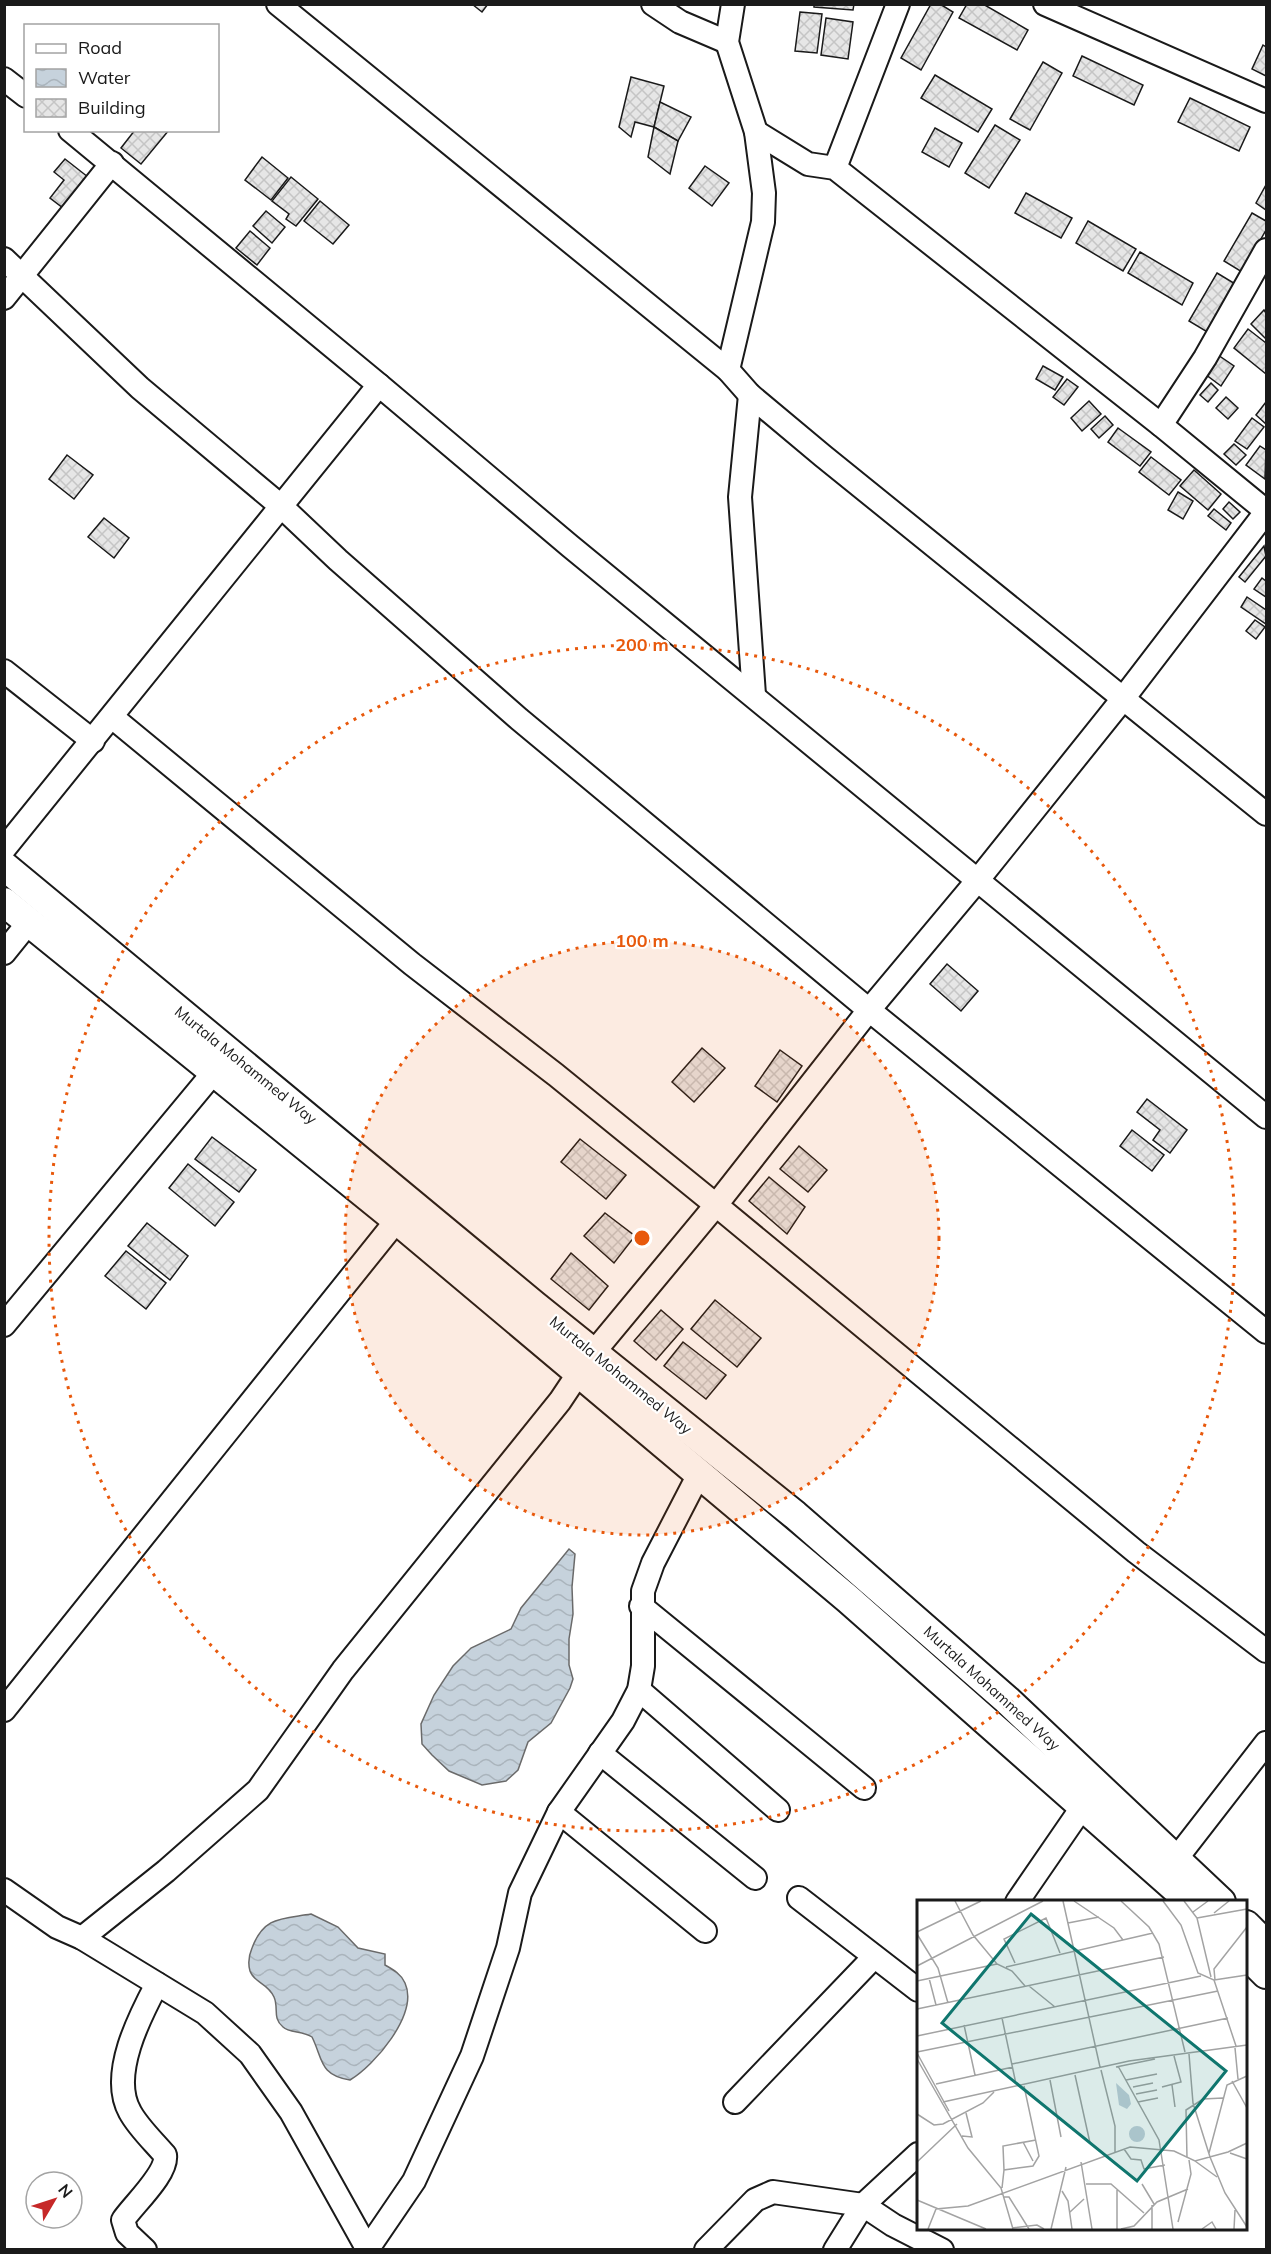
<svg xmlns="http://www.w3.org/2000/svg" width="1271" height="2254" font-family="Mulish,sans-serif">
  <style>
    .water { fill: url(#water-waves); stroke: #6a6a6a; stroke-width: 1.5 }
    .building { fill: url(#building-cross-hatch); stroke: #1a1a1a; stroke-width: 1.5 }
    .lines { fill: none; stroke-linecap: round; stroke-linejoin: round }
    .minor-casing { stroke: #1a1a1a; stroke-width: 26 }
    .major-casing { stroke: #1a1a1a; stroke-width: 32 }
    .minor { stroke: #fff; stroke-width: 22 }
    .major { stroke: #fff; stroke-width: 28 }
    .ring { fill: none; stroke: #e8590c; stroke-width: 3; stroke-dasharray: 3 6 }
    .labels { text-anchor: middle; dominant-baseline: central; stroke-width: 4.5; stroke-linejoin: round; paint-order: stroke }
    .street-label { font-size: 15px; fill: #1a1a1a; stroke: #fff }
    .inset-road { fill: none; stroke: #a3a3a3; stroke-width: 1.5 }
    .view { fill: #0f766e; fill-opacity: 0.15; stroke: #0f766e; stroke-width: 3 }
    .inset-edge { fill: none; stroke: #1a1a1a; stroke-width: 3 }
    .centre { fill: #e8590c; stroke: #fff; stroke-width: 3 }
    .ring-label { font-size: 18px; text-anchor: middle; font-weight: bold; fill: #e8590c; stroke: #fff; stroke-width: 4.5; stroke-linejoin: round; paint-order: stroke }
  </style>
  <defs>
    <pattern id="water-waves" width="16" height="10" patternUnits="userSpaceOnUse" patternTransform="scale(1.5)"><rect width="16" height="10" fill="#c6d2dc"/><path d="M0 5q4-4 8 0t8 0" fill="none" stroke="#aab4bc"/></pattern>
    <pattern id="building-cross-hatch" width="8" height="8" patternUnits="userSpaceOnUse" patternTransform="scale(1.5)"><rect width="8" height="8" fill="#e6e6e6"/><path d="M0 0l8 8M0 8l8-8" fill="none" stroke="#c5c5c5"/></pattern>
  </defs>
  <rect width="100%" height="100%" fill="#fff"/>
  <g class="water">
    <polygon points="569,1549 575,1554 572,1587 573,1614 569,1639 569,1665 573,1679 570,1688 551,1723 528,1742 518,1770 506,1781 482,1785 449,1771 432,1755 422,1744 421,1724 434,1695 453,1666 471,1648 511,1629 521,1608"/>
    <path d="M311 1914 338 1927 358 1948 385 1954V1965C394 1970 401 1974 405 1983 419 2014 374 2066 350 2080 319 2075 323 2059 312 2037 303 2031 289 2033 283 2027 272 2018 279 2008 274 1997 268 1983 254 1983 250 1971 248 1964 249 1955 252 1948 264 1916 282 1919 311 1914Z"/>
  </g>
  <g class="building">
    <polygon points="472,4 488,4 482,12"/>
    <polygon points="814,4 854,4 853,10 814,7"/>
    <polygon points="931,4 940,4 953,12 921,70 901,58"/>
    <polygon points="967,4 983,4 1028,30 1017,50 959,18"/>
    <polygon points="800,12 822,14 817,53 795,51"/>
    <polygon points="826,18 853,22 848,59 821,55"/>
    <polygon points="1263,45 1266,47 1266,76 1252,69"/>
    <polygon points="1082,56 1143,85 1134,105 1073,76"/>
    <polygon points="1043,62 1062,73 1030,130 1010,119"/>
    <polygon points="935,75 992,109 978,132 921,98"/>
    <polygon points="631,77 664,86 654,127 635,122 631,137 619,127"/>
    <polygon points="1190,98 1250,127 1239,151 1178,122"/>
    <polygon points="660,102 691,117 678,141 654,127"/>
    <polygon points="995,125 1020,140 989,188 965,173"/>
    <polygon points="654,127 678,141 670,174 648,157"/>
    <polygon points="935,128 962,143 949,167 922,152"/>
    <polygon points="135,130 169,130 141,164 121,148"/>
    <polygon points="262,157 288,178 271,200 245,180"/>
    <polygon points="65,159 88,177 63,208 50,198 64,180 54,172"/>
    <polygon points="705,166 729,183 712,206 689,188"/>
    <polygon points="291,177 318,199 296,226 286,219 289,214 272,201"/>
    <polygon points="1266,185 1266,210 1256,203"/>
    <polygon points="1026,193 1072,218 1061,238 1015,213"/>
    <polygon points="320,201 349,225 333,244 304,221"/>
    <polygon points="266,211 285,227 272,243 253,226"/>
    <polygon points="1252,213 1266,221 1266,230 1242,272 1224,261"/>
    <polygon points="1088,221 1136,249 1123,271 1076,243"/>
    <polygon points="250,231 270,248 257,265 236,248"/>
    <polygon points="1140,252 1193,283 1182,305 1128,273"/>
    <polygon points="1217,273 1237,285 1209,333 1189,321"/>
    <polygon points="1264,310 1266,313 1266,339 1251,324"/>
    <polygon points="1248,329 1266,343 1266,374 1234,348"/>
    <polygon points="1218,355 1234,366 1221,386 1205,374"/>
    <polygon points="1043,366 1063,377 1055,390 1036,379"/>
    <polygon points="1067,379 1078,387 1064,405 1053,397"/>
    <polygon points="1211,383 1218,390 1208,402 1200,395"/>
    <polygon points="1226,397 1238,408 1228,419 1216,408"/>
    <polygon points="1089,401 1101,414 1082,431 1071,418"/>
    <polygon points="1266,402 1266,424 1256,415"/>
    <polygon points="1105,416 1113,425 1099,438 1091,429"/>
    <polygon points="1252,418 1264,427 1247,449 1235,441"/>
    <polygon points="1118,428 1151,452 1140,466 1108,442"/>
    <polygon points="1234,444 1246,455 1236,465 1224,454"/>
    <polygon points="1260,446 1266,450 1265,479 1246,465"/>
    <polygon points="67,455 93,475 74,499 49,479"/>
    <polygon points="1151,457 1181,480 1169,495 1139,472"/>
    <polygon points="1194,470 1221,494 1208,510 1180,486"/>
    <polygon points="1178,492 1193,501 1183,519 1168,510"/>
    <polygon points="1229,502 1240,512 1233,519 1223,509"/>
    <polygon points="1214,509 1231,523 1226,530 1208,516"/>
    <polygon points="104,518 129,538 114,558 88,537"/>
    <polygon points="1264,546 1266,556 1245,582 1239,577"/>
    <polygon points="1262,578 1266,581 1266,597 1254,589"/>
    <polygon points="1247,597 1266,610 1266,624 1241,607"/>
    <polygon points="1255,620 1265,627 1256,639 1246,631"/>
    <polygon points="947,964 978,991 961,1011 930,984"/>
    <polygon points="702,1048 725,1068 694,1102 672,1082"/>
    <polygon points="780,1050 802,1066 777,1102 755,1086"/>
    <polygon points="1147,1099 1187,1130 1170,1153 1153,1140 1160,1130 1137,1112"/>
    <polygon points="1132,1130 1164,1155 1152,1171 1120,1146"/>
    <polygon points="212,1137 256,1170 239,1192 195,1159"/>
    <polygon points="580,1139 626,1175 606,1199 561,1162"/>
    <polygon points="799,1146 827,1170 808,1192 780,1169"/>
    <polygon points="188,1164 234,1202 215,1226 169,1188"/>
    <polygon points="769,1177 805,1207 787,1234 749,1201"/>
    <polygon points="605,1213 635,1236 614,1263 584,1236"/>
    <polygon points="147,1223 188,1256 170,1280 128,1246"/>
    <polygon points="126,1251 166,1283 146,1309 105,1276"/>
    <polygon points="571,1253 608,1286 589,1310 551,1279"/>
    <polygon points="715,1300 761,1338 737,1367 691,1329"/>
    <polygon points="661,1310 683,1329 656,1360 634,1341"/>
    <polygon points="683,1342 726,1375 706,1399 664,1366"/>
  </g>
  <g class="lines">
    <defs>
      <g id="minor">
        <polyline points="278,4 728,370 750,395 823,456 1266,814"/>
        <polyline points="653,4 680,22 727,42"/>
        <polyline points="1045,4 1266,101"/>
        <polyline points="4,79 26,96"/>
        <polyline points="70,130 379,385 570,546 1266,1117"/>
        <polyline points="756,132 808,164 835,168 1161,425 1266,511"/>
        <polyline points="835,168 898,4"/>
        <polyline points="4,259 140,388 282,507 338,560 519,719 869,1010 1266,1332"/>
        <polyline points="4,298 112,163"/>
        <polyline points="728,370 763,222 764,193 756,132 727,42 733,4"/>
        <polyline points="750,395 740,497 754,695"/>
        <polyline points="1161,425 1205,358 1266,250"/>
        <polyline points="4,671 93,741"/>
        <polyline points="112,717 412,964 556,1075 716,1205 1136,1552 1266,1651"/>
        <polyline points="4,849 379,385"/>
        <polyline points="4,953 29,922"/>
        <polyline points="4,1325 214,1072"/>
        <polyline points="594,1352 716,1205 869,1010 977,881 1122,700 1266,512"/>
        <polyline points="641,1606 864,1788"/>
        <polyline points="639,1690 778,1810"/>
        <polyline points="4,1710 397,1220"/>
        <polyline points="600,1753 755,1878"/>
        <polyline points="559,1812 705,1931"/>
        <polyline points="1176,1859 1266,1743"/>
        <polyline points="4,1890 57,1927 82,1938 205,2013 250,2054 291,2112 368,2250"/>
        <polyline points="799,1898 918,1990"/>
        <polyline points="1017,1902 1083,1806"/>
        <polyline points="82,1938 166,1871 258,1790 343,1670 560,1401 578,1374"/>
        <polyline points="735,2102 874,1957"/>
        <path d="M145 2250 127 2233 123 2220C134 2204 168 2173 165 2155 153 2141 138 2127 130 2112 109 2075 140 2016 157 1984"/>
        <polyline points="367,2250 414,2181 472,2056 508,1948 520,1893 559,1812 623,1721 639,1690 643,1666 643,1591 653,1563 699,1474"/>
        <polyline points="706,2250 755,2200 773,2192 863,2205 893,2225 942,2250"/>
        <polyline points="835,2250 863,2205 918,2154"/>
      </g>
      <g id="major">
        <polyline points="4,866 534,1305 795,1515 1007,1700 1221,1902"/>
        <polyline points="4,902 397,1220 848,1599 1191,1902"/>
        <polyline points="1246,1925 1266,1945"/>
        <polyline points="1246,1954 1266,1974"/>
      </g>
    </defs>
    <use href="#minor" class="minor-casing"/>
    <use href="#major" class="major-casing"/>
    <use href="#minor" class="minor"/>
    <use href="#major" class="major"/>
  </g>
  <circle cx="642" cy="1238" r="297" fill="#e8590c" fill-opacity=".12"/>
  <g class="ring">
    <circle cx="642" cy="1238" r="297"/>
    <circle cx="642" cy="1238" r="593"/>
  </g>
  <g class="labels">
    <g class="street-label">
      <text transform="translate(246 1065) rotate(39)">Murtala Mohammed Way</text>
      <text transform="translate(621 1375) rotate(39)">Murtala Mohammed Way</text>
      <text transform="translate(992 1688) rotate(42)">Murtala Mohammed Way</text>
    </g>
  </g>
  <g transform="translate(917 1900)">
    <rect width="330" height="330" fill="#fff"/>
    <path d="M199 183 212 195 214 204 210 209 202 205ZM212 234a8 8 0 1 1 16 0a8 8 0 1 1-16 0Z" fill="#c6d2dc"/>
    <path class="inset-road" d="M38 1 56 35 80 64 95 71 108 86M146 1 183 167M157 1 197 28 206 40M204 1 232 27 242 44 268 152M246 1 264 25 281 73 297 80 319 146M267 1 280 18 294 77M276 12 291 1M297 13 312 1M280 18 330 9M151 23 182 17M0 32 64 1M0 34 21 68 31 103M98 63 87 39 129 18 143 53M0 66 126 1M89 67 236 33M12 78 19 105M297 80 330 75M298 80 297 69 330 27M0 81 80 64M112 86 138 107M0 109 247 57M85 118 99 184M47 125 58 175M0 136 284 76M318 148 321 179M0 152 301 91M0 153 32 211M272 154 276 203 293 257 308 293 330 327M0 159 51 248 84 288 96 329M95 164 311 118M201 166 242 240 256 329M199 167 238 159M184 170 198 226V252M158 175 173 243M133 180 144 237M209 180 240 174M315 181 330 208M19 184 96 167M255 185 258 207M216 187 236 183M245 187 264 182 257 156M219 194 240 190M26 202 212 161 330 145M221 202 241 198M0 214 17 225 26 224 66 203 77 192M45 236 55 237 49 213M106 242 116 261M207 249 214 259 224 260 227 269 248 265M292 253 310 185 330 176M313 253 330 259M270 258 269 210 286 199 306 198M278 261 300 277M0 262 40 224M164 262 175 329M87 270 86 246 119 240M169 284H194L227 313M225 284 237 304M85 288 87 270 116 266 122 256 107 186M200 290V329M145 291 151 301 155 329M87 297H92L112 329M0 300 69 329M153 312 167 299M261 322 274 274 272 260M95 328 120 325 127 329M11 329 19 309 51 306 213 247 257 251 278 261 311 252 330 243M134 329 149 267M204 329 217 326 240 302 271 289M235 329V305M285 329 295 322 299 329M317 329 318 310"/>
    <path class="view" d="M114 14 309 171 220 281 25 123Z"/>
    <rect width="330" height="330" class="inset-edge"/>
  </g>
  <circle cx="642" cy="1238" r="9" class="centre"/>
  <g class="ring-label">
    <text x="642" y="651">200 m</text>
    <text x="642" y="947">100 m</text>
  </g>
  <rect width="1271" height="2254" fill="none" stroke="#1a1a1a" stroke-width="12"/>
  <rect x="24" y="24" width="195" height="108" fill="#ffffff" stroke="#a3a3a3" stroke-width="1.5"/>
  <rect x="36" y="44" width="30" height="9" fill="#ffffff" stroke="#a3a3a3" stroke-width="1.5"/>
  <text x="78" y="54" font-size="18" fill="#1a1a1a">Road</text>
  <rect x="36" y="69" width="30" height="18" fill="url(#water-waves)" stroke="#a3a3a3" stroke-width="1.5"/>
  <text x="78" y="84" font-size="18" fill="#1a1a1a">Water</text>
  <rect x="36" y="99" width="30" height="18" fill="url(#building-cross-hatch)" stroke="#a3a3a3" stroke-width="1.5"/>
  <text x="78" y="114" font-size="18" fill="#1a1a1a">Building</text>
  <g transform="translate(54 2200) rotate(51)"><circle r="28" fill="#ffffff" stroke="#a3a3a3" stroke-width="1.5"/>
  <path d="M0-4.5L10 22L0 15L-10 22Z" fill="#c62828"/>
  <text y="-9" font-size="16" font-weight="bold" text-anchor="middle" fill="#1a1a1a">N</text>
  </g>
</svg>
